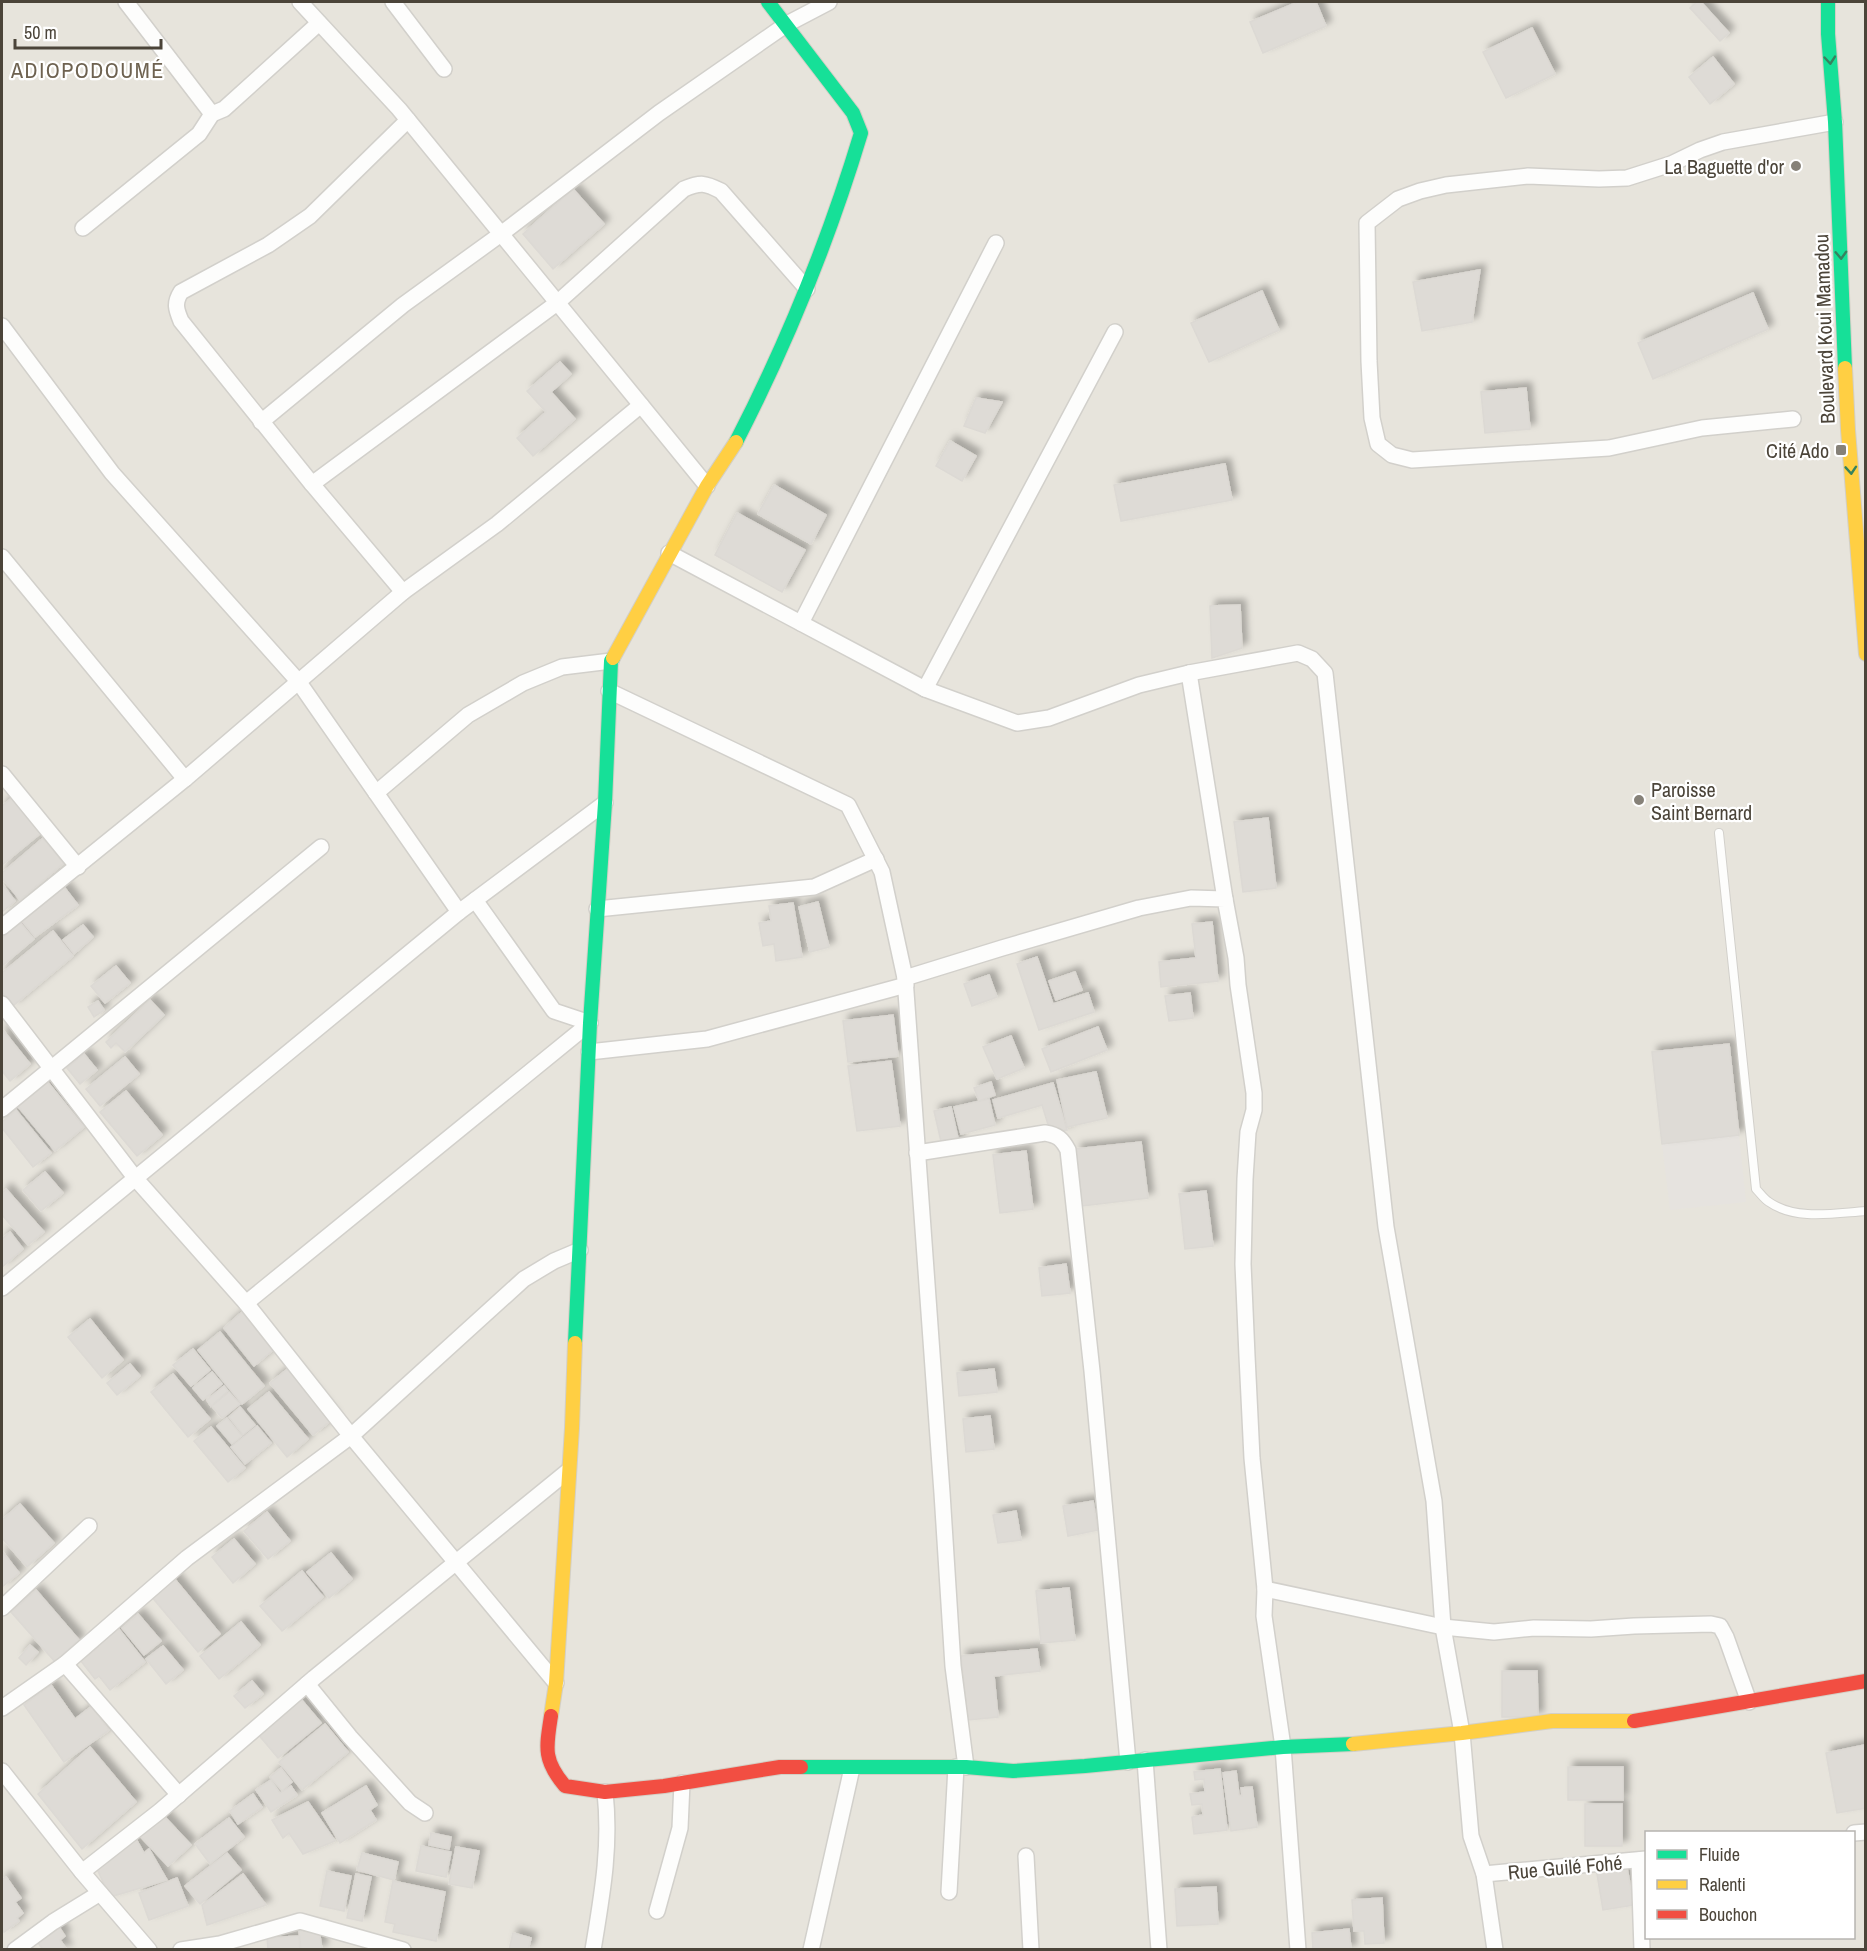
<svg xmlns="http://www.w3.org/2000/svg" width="1867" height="1951" font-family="'Archivo Narrow',sans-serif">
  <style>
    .residential { fill: #e7e4dc; fill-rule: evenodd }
    .parking { fill: #e6e3df }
    .building { fill: #dedbd6; stroke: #dcd9d4; stroke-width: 1.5; filter: url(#shadow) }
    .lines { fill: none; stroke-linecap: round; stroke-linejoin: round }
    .lane-casing { stroke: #d2d0cb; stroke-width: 10 }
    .street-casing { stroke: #d2d0cb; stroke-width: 18 }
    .fast-casing { stroke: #d3cfc5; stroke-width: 16 }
    .slow-casing { stroke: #d3cfc5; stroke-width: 16 }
    .jam-casing { stroke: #d3cfc5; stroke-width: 16 }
    .lane { stroke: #fdfdfc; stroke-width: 8 }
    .street { stroke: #fdfdfc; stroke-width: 15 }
    .fast { stroke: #16e098; stroke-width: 14 }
    .slow { stroke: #ffcf43; stroke-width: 14 }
    .jam { stroke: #f24e42; stroke-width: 14 }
    .oneway { stroke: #36825f }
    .poi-dot { fill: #868178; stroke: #fff; stroke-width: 2 }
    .labels { text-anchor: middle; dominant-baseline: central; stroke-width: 4.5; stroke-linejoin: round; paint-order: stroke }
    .poi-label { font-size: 20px; fill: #4b4439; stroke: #fff; text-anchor: end }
    .street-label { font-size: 20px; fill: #4b4439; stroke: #fff }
    .quarter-label { font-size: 22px; letter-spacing: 1.5px; fill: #6e6250; stroke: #fff }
  </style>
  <defs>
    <filter id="shadow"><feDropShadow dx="5.5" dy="-5.5" stdDeviation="3" flood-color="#0004"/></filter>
  </defs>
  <rect width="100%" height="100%" fill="#f4f2ee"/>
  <path class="residential" d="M2 2H1865V1949L2 1950ZM1646 1832H1854V1938H1646Z"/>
  <polygon class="parking" points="1739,1135 1746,1202 1670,1210 1662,1144"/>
  <g class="building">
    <polygon points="1298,2 1316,2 1326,26 1263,53 1250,22"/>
    <polygon points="1696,2 1701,2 1729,33 1720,41 1690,8"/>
    <polygon points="1532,28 1555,74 1506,98 1483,52"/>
    <polygon points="1713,57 1734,84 1710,104 1689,77"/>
    <polygon points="573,189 604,224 553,269 523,234"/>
    <polygon points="1480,270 1472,322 1422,331 1413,282"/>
    <polygon points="1262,291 1279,330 1209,362 1191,323"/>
    <polygon points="1753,293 1768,329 1653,379 1638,343"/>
    <polygon points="560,362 571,374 551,392 575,419 533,456 517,438 546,412 527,391"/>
    <polygon points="1526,388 1530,429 1485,433 1481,392"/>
    <polygon points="976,398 1002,402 985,433 964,426"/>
    <polygon points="950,441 976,456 962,481 936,466"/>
    <polygon points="1225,464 1232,500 1121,521 1114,485"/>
    <polygon points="774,485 826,515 811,544 758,514"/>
    <polygon points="737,513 805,550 782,592 715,555"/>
    <polygon points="1240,605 1242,648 1212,658 1210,606"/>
    <polygon points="12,798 41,833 2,865 2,806"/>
    <polygon points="1268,818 1276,888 1243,892 1234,822"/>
    <polygon points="43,838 64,863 20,900 2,878 2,873"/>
    <polygon points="2,884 15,901 2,912"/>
    <polygon points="64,887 78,905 35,937 21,920"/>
    <polygon points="818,902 829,947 810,952 799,907"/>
    <polygon points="793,903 802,957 776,961 774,944 763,946 759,923 771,921 769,906"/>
    <polygon points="15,920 18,924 20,922 34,939 2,966 2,938 8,933 4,929"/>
    <polygon points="1212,922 1218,981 1161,987 1159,962 1196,958 1192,924"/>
    <polygon points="83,925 93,937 74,954 63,940"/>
    <polygon points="53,931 73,956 13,1006 2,992 2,973"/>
    <polygon points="1037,957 1053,1004 1088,993 1094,1012 1039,1030 1017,964"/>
    <polygon points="116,966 130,983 105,1003 91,986"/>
    <polygon points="1075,972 1082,990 1056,1000 1049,981"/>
    <polygon points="989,975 997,997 972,1006 964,984"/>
    <polygon points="1190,993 1193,1018 1169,1021 1165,996"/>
    <polygon points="150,1000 164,1015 125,1052 116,1043 111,1048 106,1042"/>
    <polygon points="98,1001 104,1010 94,1017 88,1007"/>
    <polygon points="893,1015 898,1056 848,1062 843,1021"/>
    <polygon points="1098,1027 1107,1050 1051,1072 1042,1049"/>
    <polygon points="2,1029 30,1064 10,1081 2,1071"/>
    <polygon points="1011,1036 1024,1068 997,1079 983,1047"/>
    <polygon points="1729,1044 1739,1135 1662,1144 1652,1052"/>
    <polygon points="84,1054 97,1070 80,1084 67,1068"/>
    <polygon points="125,1057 139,1074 100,1106 86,1089"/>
    <polygon points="891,1061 900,1126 857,1131 848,1066"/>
    <polygon points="1096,1072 1107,1118 1067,1127 1057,1080"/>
    <polygon points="46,1080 84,1127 55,1151 16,1104"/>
    <polygon points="991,1082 995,1095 979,1101 974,1088"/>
    <polygon points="1053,1083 1067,1130 1050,1131 1042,1105 998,1118 993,1100"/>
    <polygon points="126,1091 162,1135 137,1156 100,1112"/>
    <polygon points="989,1099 995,1125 961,1134 954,1107"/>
    <polygon points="951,1107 959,1143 942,1146 934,1111"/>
    <polygon points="16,1110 51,1153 33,1167 2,1128 2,1122"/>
    <polygon points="1141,1142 1148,1198 1082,1206 1076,1149"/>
    <polygon points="1026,1151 1033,1209 1000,1213 993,1155"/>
    <polygon points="45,1172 63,1193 41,1211 23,1190"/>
    <polygon points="6,1189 44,1232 28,1245 2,1215 2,1193"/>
    <polygon points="1206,1191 1213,1246 1185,1249 1179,1194"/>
    <polygon points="10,1232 23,1249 2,1267 2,1239"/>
    <polygon points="1066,1264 1070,1293 1042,1296 1039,1268"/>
    <polygon points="242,1312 273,1350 254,1366 224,1328"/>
    <polygon points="90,1319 123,1360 102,1378 68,1337"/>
    <polygon points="220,1332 264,1386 242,1404 198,1350"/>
    <polygon points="193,1349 210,1370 191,1386 173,1365"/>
    <polygon points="130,1364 140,1376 117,1395 107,1383"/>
    <polygon points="290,1367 333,1419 313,1435 270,1383"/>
    <polygon points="994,1369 997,1392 959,1396 957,1373"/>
    <polygon points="212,1372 222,1384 203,1400 193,1388"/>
    <polygon points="173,1374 210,1419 188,1437 151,1392"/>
    <polygon points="224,1386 228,1391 211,1406 207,1400"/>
    <polygon points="229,1392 240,1404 222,1418 212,1406"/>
    <polygon points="269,1392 308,1439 287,1457 248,1409"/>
    <polygon points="240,1407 255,1425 243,1435 229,1417"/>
    <polygon points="990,1416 994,1449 966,1452 963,1419"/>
    <polygon points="227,1418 242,1436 232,1444 217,1426"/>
    <polygon points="257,1426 271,1443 245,1464 231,1447"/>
    <polygon points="211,1427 245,1468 228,1482 194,1441"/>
    <polygon points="1093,1501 1098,1530 1068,1536 1063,1506"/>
    <polygon points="20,1504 54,1543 27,1567 2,1538 2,1520"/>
    <polygon points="1016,1511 1021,1540 998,1543 993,1515"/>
    <polygon points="267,1512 290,1541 268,1559 244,1531"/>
    <polygon points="234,1539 255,1564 233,1583 212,1557"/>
    <polygon points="2,1551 19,1573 2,1587"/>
    <polygon points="331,1553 352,1579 329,1598 307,1572"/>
    <polygon points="302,1571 323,1597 282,1631 260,1606"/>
    <polygon points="173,1577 220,1634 198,1652 151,1596"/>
    <polygon points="1069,1588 1075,1640 1041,1643 1036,1591"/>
    <polygon points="36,1590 79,1640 55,1662 11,1612"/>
    <polygon points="138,1614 161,1641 144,1655 122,1628"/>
    <polygon points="241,1622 260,1645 219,1679 200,1656"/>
    <polygon points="118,1628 145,1662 110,1690 99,1676 95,1679 81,1661 98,1647 96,1645"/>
    <polygon points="30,1645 38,1652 26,1665 19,1658"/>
    <polygon points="163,1646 183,1670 166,1684 146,1659"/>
    <polygon points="1037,1649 1040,1671 994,1676 998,1717 968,1720 961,1656"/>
    <polygon points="1502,1671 1537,1671 1538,1717 1502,1717"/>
    <polygon points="252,1681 263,1694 245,1708 234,1696"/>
    <polygon points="51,1685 75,1719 92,1706 109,1730 64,1762 24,1705"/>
    <polygon points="300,1698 321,1723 278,1758 257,1733"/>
    <polygon points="325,1724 348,1752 302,1790 279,1762"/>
    <polygon points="1865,1745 1866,1808 1837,1813 1826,1753"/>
    <polygon points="90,1747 136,1802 82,1849 38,1794"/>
    <rect x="1568" y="1767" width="55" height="33"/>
    <polygon points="281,1768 292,1782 282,1791 270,1777"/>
    <polygon points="1220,1769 1227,1830 1194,1834 1192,1817 1203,1815 1202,1804 1192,1805 1190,1794 1205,1792 1204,1779 1195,1780 1194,1772"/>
    <polygon points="1236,1771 1239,1795 1242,1796 1241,1788 1252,1787 1257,1827 1231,1831 1223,1773"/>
    <polygon points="271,1780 280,1793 291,1786 297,1795 271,1812 256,1790"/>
    <polygon points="366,1786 377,1805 370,1810 376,1820 340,1843 322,1813"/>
    <polygon points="253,1794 262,1807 238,1824 230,1811"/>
    <polygon points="308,1802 335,1841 303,1854 289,1833 283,1838 272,1820"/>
    <rect x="1585" y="1804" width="37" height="42"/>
    <polygon points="163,1815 191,1845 168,1866 140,1836"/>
    <polygon points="229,1818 244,1837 210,1864 195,1844"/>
    <polygon points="431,1833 451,1837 449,1849 429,1845"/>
    <polygon points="136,1839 144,1853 149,1849 167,1880 110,1897 97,1869"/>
    <polygon points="421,1846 451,1852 446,1877 416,1871"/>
    <polygon points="456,1847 479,1851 472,1888 449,1884"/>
    <polygon points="227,1853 241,1870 200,1904 185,1886"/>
    <polygon points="362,1853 398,1862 394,1880 357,1870"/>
    <polygon points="1626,1863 1634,1905 1603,1910 1596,1868"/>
    <polygon points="327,1871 351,1876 344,1911 320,1906"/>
    <polygon points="243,1874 266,1905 207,1925 202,1905"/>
    <polygon points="356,1874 371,1877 362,1921 347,1918"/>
    <polygon points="6,1877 21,1898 15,1902 23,1913 17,1918 19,1921 4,1932 2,1928 2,1880"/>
    <polygon points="177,1878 188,1906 149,1920 139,1893"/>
    <polygon points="393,1881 445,1892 436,1941 393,1932 395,1924 385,1922"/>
    <polygon points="1216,1887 1218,1924 1177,1926 1175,1889"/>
    <polygon points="1382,1898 1384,1943 1365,1944 1364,1931 1354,1931 1352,1900"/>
    <polygon points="57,1924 65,1936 60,1940 67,1950 43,1950 36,1940"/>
    <polygon points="319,1929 322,1950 301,1950 299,1931"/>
    <polygon points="1349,1929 1351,1950 1313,1950 1312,1933"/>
    <polygon points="513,1933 531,1938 528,1950 509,1950"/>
    <polygon points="299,1936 300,1950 268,1950 267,1938"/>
  </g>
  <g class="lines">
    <defs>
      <path id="lane" d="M1719 833 1756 1189C1760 1193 1764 1199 1769 1202 1796 1221 1835 1213 1866 1211"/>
      <g id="street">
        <polyline points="126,2 212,114"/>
        <polyline points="300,2 399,109 641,405"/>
        <polyline points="393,2 444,69"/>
        <polyline points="83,228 199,134 212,114 224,109 319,23"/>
        <polyline points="2,326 112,473 298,681 459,912"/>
        <polyline points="1793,419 1702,428 1609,448 1412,460 1392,455 1378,444 1372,418 1369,361 1367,223 1398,199 1420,191 1446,185 1528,176 1599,179 1627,178 1671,164 1700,150 1723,142 1835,122"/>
        <polyline points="261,422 403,305 501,234 659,113 787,24 829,2"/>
        <path d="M312 484 557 303 684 189C701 182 705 183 721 191L807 289"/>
        <polyline points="669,553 925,689 1017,723 1049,718 1139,685 1189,673 1298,653 1312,659 1325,673 1386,1227 1434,1501 1443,1627 1462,1733 1471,1836 1484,1874 1495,1950"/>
        <polyline points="2,557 185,779"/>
        <path d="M403 592 312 484 181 321C176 309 174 303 181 292L268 245 310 216 408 120"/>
        <polyline points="801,623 996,243"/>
        <polyline points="1189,673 1225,899"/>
        <polyline points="925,689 1115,332"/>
        <polyline points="609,691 848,805 882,872 905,978"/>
        <polyline points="2,774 78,867"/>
        <polyline points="376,793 468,715 523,683 562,667 611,661"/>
        <polyline points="475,900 554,1011 590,1023"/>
        <polyline points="597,909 814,887 876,859"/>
        <polyline points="2,927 185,779 403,592 497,524 641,405 707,486"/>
        <polyline points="2,1004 136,1179 246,1303 351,1436 556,1683"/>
        <polyline points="589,1052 707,1039 906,985"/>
        <polyline points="2,1109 321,847"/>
        <path d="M917 1153 1045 1133C1058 1135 1062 1139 1068 1150L1092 1371 1128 1762"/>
        <polyline points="2,1288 459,912 605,803"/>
        <polyline points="246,1303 590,1023"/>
        <polyline points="1265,1589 1443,1627 1494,1632 1534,1628 1591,1629 1634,1626 1711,1624 1720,1626 1726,1637 1749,1702"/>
        <polyline points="2,1608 89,1526"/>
        <polyline points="65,1664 179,1795"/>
        <polyline points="307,1684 350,1737 410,1803 425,1813"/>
        <polyline points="2,1708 65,1664 187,1558 351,1436 524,1279 554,1261 580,1250"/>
        <polyline points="1145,1760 1159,1950"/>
        <polyline points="966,1767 953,1666 942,1493 905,978 1002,948 1139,908 1191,898 1225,899 1236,958 1238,985 1254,1093 1254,1110 1248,1132 1245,1179 1243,1264 1247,1356 1252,1458 1265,1589 1264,1616 1283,1747 1298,1950"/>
        <polyline points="2,1771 82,1872 149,1950"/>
        <polyline points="1854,1833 1866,1832"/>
        <polyline points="1026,1856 1031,1950"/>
        <polyline points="1639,1860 1642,1950"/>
        <polyline points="82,1872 160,1811 314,1678 568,1471"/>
        <polyline points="1484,1874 1646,1859"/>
        <polyline points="949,1892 956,1767"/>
        <polyline points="657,1911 680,1828 682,1783"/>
        <polyline points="15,1950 53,1922 100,1893"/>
        <polyline points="181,1950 220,1944 300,1921 403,1950"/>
        <path d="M593 1950C602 1895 611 1847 605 1792"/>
        <polyline points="811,1950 852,1768"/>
      </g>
      <g id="fast">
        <polyline points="1828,2 1828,34 1835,122 1845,368"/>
        <path d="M736 442C787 343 829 239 861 133L853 113 768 2"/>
        <polyline points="575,1343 590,1023 605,803 611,661 613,658"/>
        <polyline points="801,1767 966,1767 1013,1771 1085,1766 1283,1747 1353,1744"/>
      </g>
      <g id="slow">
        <polyline points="1845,368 1848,430 1866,654"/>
        <polyline points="613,658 707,486 736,442"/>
        <polyline points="551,1716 556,1683 572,1428 575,1343"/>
        <polyline points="1353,1744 1462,1733 1552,1721 1634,1721"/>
      </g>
      <g id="jam">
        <path d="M551 1716C546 1748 543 1760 565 1786L605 1792 664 1786 780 1767H801"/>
        <polyline points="1634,1721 1866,1681"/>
      </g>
    </defs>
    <use href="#lane" class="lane-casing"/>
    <use href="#street" class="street-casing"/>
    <use href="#fast" class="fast-casing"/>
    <use href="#slow" class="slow-casing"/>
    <use href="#jam" class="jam-casing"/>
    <use href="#lane" class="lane"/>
    <use href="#street" class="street"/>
    <use href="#fast" class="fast"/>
    <use href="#slow" class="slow"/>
    <use href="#jam" class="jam"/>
  </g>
  <defs><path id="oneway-chevron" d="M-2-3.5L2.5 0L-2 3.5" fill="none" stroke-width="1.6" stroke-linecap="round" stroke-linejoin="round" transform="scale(1.5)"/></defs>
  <g class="oneway">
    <use href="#oneway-chevron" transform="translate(1830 60) rotate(85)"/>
    <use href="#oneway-chevron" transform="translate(1841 255) rotate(88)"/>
    <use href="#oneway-chevron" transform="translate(1851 470) rotate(86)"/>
  </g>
  <g class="poi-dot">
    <circle cx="1796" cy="166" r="6"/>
    <rect x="1835" y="444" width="12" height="12" rx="3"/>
    <circle cx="1639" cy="800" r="6"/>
  </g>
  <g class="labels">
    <g class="poi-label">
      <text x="1784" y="166">La Baguette d'or</text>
      <text x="1829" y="450">Cité Ado</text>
      <text x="1651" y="789" text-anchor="start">Paroisse<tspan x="1651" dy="23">Saint Bernard</tspan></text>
    </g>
    <g class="street-label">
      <text transform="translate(1824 329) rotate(-92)">Boulevard Koui Mamadou</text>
      <text transform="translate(1565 1867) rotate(-5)">Rue Guilé Fohé</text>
    </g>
    <g class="quarter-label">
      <text x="88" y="70">ADIOPODOUMÉ</text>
    </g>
  </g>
  <rect width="1867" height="1951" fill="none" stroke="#4b4439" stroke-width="6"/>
  <rect x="1645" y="1831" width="210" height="108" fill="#ffffff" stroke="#b7b4b0" stroke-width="1.5"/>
  <rect x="1657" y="1850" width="30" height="9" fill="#16e098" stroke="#b7b4b0" stroke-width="1.5"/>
  <text x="1699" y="1861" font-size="18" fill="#4b4439">Fluide</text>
  <rect x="1657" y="1880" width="30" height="9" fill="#ffcf43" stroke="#b7b4b0" stroke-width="1.5"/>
  <text x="1699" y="1891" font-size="18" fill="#4b4439">Ralenti</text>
  <rect x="1657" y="1910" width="30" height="9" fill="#f24e42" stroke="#b7b4b0" stroke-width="1.5"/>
  <text x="1699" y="1921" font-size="18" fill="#4b4439">Bouchon</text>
  <path d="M15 39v9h146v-9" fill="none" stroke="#4b4439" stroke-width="3"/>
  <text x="24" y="39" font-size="18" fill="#4b4439" stroke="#ffffff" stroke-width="4.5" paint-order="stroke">50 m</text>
</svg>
